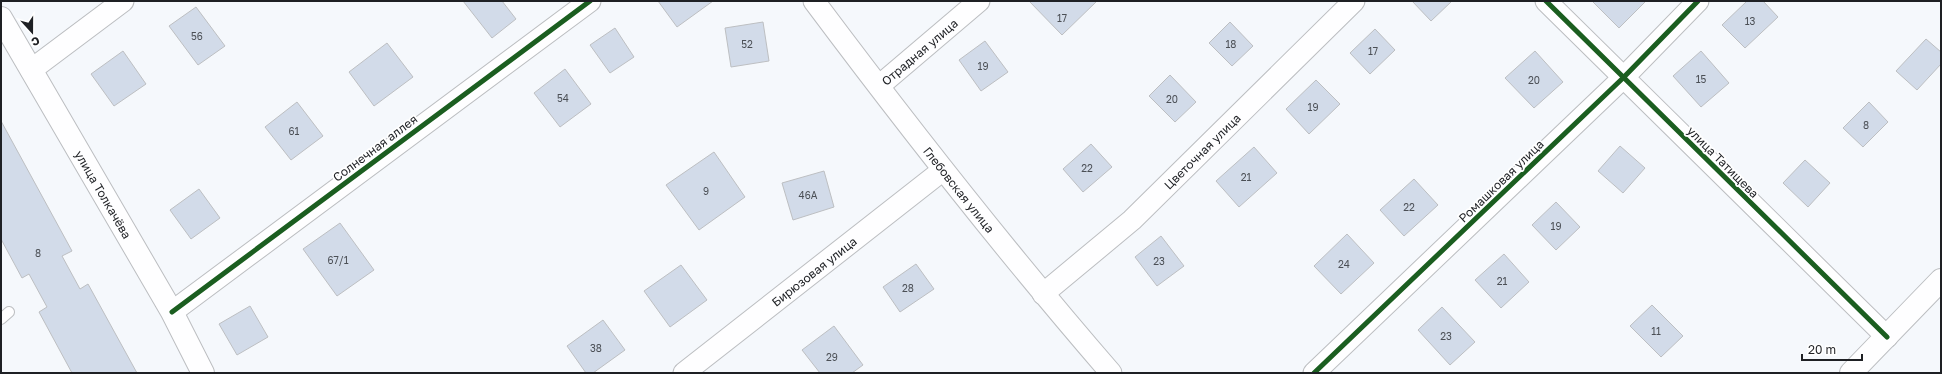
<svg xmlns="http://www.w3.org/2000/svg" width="1942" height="374" font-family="'Golos Text',sans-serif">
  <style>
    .building { fill: #d2dbe9; stroke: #bdbfc2 }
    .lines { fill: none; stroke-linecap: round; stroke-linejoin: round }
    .lane-casing { stroke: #bcbec1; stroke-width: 12 }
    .street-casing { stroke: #bcbec1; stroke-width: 23 }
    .secondary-casing { stroke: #bcbec1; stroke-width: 24 }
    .lane { stroke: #fefeff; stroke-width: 10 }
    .street { stroke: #fefeff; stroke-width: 21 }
    .secondary { stroke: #fefeff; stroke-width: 22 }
    .cycleway-casing { stroke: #fff; stroke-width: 8 }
    .cycleway { stroke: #1b5e20; stroke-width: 5 }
    .labels { text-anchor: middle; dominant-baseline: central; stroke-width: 3.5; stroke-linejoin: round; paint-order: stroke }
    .number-label { font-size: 10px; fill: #4b4f55 }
    .street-label { font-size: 12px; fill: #1e2024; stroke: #fff }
  </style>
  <rect width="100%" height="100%" fill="#f5f8fc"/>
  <g class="building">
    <polygon points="463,1 502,1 516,19 492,38"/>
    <polygon points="658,1 713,1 677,27"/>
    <polygon points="1029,1 1097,1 1062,35"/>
    <polygon points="1412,1 1452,1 1431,21"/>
    <polygon points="1592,1 1646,1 1619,28"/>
    <polygon points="1747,1 1763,1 1778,17 1745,48 1722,25"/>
    <polygon points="196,7 225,46 198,65 169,26"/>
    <polygon points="763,22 769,61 731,67 725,28"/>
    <polygon points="1230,22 1253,46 1232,66 1209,43"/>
    <polygon points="615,28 634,57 610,73 590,45"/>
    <polygon points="1375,29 1395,50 1370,74 1350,53"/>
    <polygon points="1926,39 1941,52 1941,64 1917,90 1896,71"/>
    <polygon points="985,41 1008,72 981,91 959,60"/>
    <polygon points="387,43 413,77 374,106 349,72"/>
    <polygon points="123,51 146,84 114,106 91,74"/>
    <polygon points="1535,51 1563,82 1534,108 1505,78"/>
    <polygon points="1701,51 1729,83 1701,107 1673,76"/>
    <polygon points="565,69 591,104 560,127 534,93"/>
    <polygon points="1170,75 1196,102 1175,122 1149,96"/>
    <polygon points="1316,80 1340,104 1309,134 1286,109"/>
    <polygon points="297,102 323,136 291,160 265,127"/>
    <polygon points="1869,102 1888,122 1863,147 1843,128"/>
    <polygon points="1,121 72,251 62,256 80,289 88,284 137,373 72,373 39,312 47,307 29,274 22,278 1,239"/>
    <polygon points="1091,144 1112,167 1083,192 1063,169"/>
    <polygon points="1620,146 1645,168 1623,193 1598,171"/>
    <polygon points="1254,147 1277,173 1239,207 1216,181"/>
    <polygon points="714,152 745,197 699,230 666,185"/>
    <polygon points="1805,160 1830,183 1808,207 1783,183"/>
    <polygon points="824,171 834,207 793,220 782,183"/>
    <polygon points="1414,179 1438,205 1404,236 1380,210"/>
    <polygon points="199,189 220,218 191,239 170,210"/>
    <polygon points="1556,202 1580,227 1556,250 1532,225"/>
    <polygon points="340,223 374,270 337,296 303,249"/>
    <polygon points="1347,234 1374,263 1341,294 1314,266"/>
    <polygon points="1161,236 1184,266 1157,286 1135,257"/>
    <polygon points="1504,254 1529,282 1501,308 1475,280"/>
    <polygon points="916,264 934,289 900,312 883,287"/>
    <polygon points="681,265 707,300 670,327 644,291"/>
    <polygon points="1652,305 1683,336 1661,357 1630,326"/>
    <polygon points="250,306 268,337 237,355 219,324"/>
    <polygon points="1442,307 1475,342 1450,365 1418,330"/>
    <polygon points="603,320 625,350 593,373 586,373 567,346"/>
    <polygon points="834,326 863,365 852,373 820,373 802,350"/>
  </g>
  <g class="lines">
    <defs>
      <polyline id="lane" points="1,319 9,312"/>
      <g id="street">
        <path id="s1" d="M814 1C909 128 1007 253 1111 373"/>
        <polyline points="1546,1 1887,337"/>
        <polyline points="31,70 123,1"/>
        <path id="s2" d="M879 86 979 1"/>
        <path id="s3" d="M1043 294 1132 220 1354 1"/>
        <polyline points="172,312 590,1"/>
        <path id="s4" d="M684 373 943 170"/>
        <polyline points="1314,373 1623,78 1698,1"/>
      </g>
      <g id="secondary">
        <path id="s5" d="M1 18 172 312 203 373"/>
        <polyline points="1851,373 1941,280"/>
      </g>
    </defs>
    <use href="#lane" class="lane-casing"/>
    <use href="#street" class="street-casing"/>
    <use href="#secondary" class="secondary-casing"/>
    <use href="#lane" class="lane"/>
    <use href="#street" class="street"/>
    <use href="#secondary" class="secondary"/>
    <defs>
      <g id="cycleway">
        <polyline points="1546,1 1887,337"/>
        <polyline points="172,312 590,1"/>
        <polyline points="1314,373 1623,78 1698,1"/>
      </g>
    </defs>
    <use href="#cycleway" class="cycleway-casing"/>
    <use href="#cycleway" class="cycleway"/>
  </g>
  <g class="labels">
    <g class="number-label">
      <text x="1062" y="18">17</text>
      <text x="1750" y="21">13</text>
      <text x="197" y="36">56</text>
      <text x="747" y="44">52</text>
      <text x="1231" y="44">18</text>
      <text x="1373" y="51">17</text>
      <text x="983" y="66">19</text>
      <text x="1701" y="79">15</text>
      <text x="1534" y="80">20</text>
      <text x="563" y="98">54</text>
      <text x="1172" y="99">20</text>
      <text x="1313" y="107">19</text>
      <text x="1866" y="125">8</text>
      <text x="294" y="131">61</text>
      <text x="1087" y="168">22</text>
      <text x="1246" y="177">21</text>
      <text x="706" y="191">9</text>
      <text x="808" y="195">46А</text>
      <text x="1409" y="207">22</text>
      <text x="1556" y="226">19</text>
      <text x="38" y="253">8</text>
      <text x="338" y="260">67/1</text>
      <text x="1159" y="261">23</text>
      <text x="1344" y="264">24</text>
      <text x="1502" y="281">21</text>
      <text x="908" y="288">28</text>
      <text x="1656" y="331">11</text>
      <text x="1446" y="336">23</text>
      <text x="596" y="348">38</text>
      <text x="832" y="357">29</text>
    </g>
    <g class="street-label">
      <text stroke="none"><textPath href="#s2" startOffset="53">Отрадная улица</textPath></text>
      <text transform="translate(375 148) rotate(-37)">Солнечная аллея</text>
      <text stroke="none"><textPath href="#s3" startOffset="214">Цветочная улица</textPath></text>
      <text transform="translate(1723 162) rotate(45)">улица Татищева</text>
      <text transform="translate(1501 181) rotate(-44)">Ромашковая улица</text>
      <text stroke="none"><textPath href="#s1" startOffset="238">Глебовская улица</textPath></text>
      <text stroke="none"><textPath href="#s5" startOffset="204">улица Толкачёва</textPath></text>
      <text stroke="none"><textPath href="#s4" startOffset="165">Бирюзовая улица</textPath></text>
    </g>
  </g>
  <rect width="1942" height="374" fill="none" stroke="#1e2024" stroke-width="4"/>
  <g transform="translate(32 32) rotate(159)" stroke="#ffffff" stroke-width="3" paint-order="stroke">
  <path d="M0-3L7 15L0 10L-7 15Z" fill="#1e2024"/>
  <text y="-6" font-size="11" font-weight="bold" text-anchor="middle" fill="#1e2024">С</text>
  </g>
  <path d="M1802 354v6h60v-6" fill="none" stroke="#1e2024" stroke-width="2"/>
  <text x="1808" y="354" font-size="12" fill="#1e2024" stroke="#ffffff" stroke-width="3" paint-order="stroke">20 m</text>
</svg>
